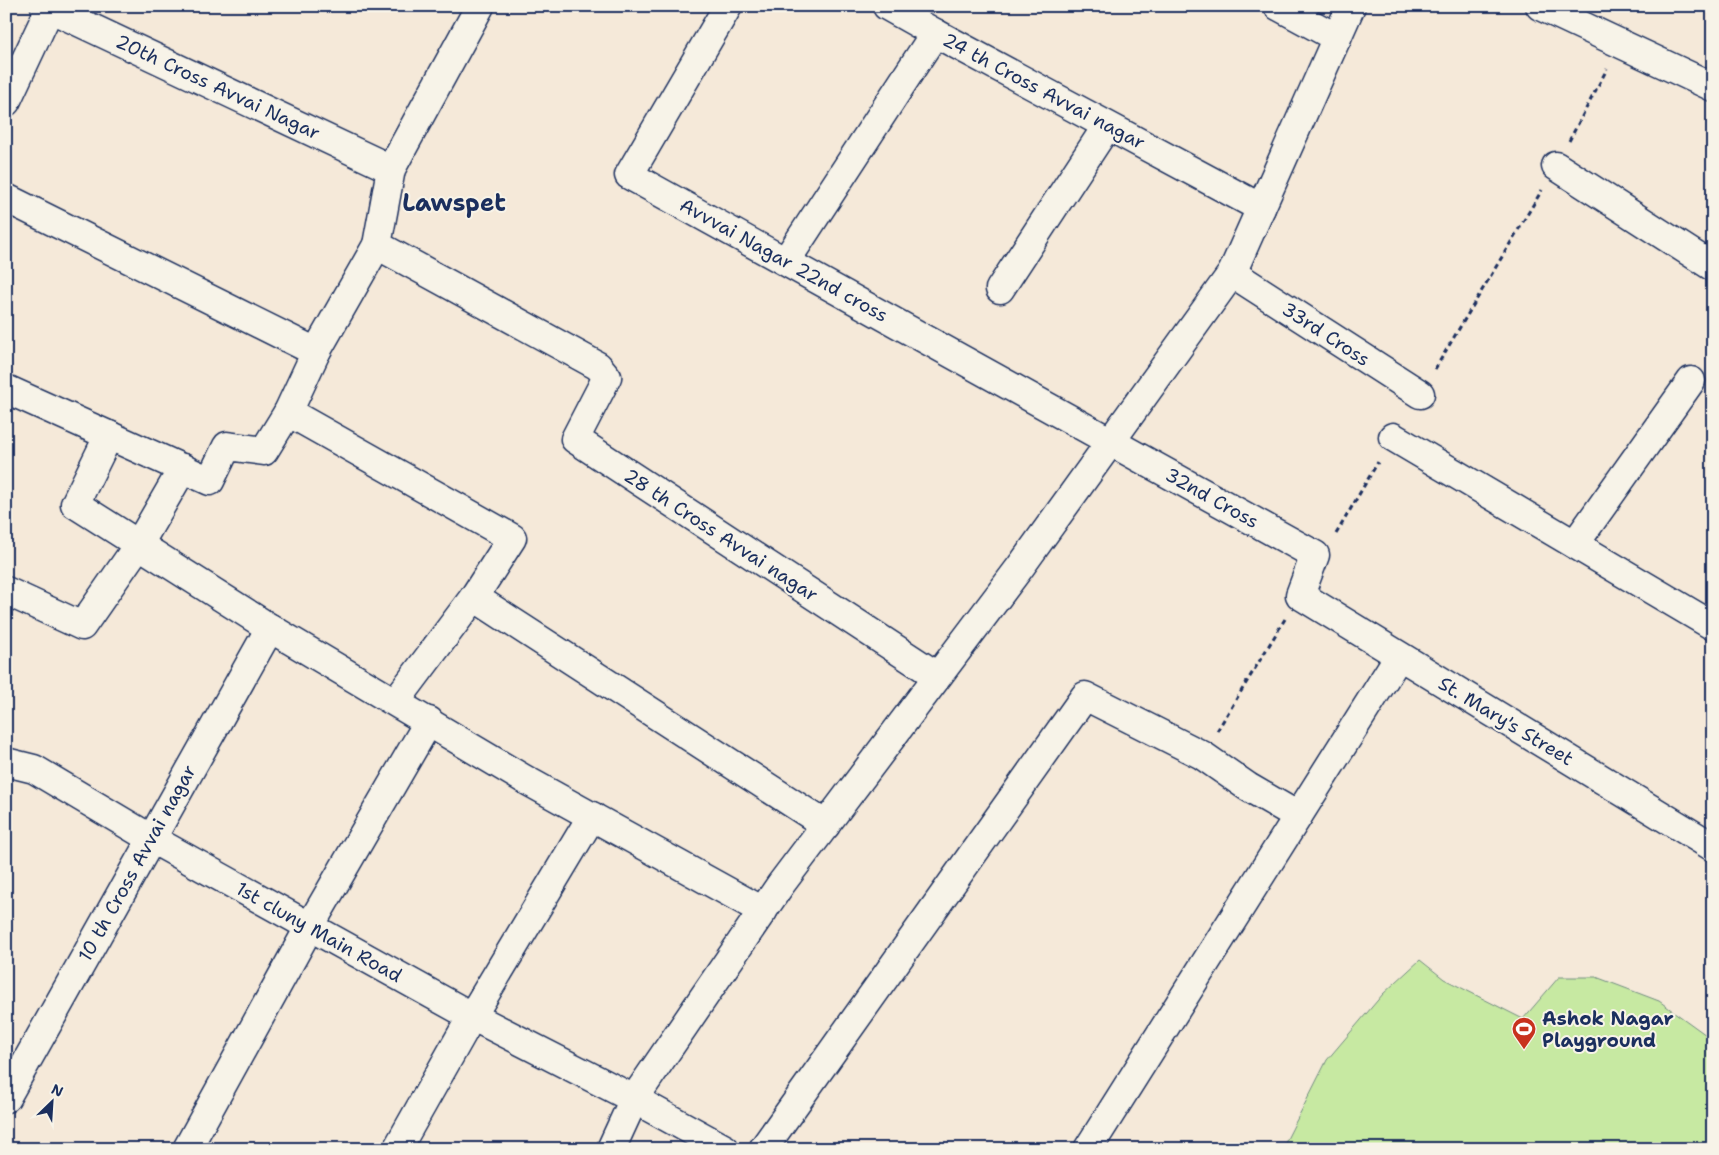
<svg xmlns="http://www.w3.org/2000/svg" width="1719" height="1155" font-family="'Shantell Sans',sans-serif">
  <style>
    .green { fill: #c7e9a2; stroke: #718c80 }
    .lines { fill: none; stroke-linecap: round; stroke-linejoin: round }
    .minor-casing { stroke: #1b2f5e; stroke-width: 31 }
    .path { stroke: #1b2f5e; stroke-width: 3; stroke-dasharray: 5 4; stroke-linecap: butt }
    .minor { stroke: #f7f3e8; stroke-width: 28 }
    .labels { text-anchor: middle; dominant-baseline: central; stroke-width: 4; stroke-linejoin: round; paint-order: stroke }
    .street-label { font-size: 19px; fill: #1b2f5e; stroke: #f7f3e8 }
    .poi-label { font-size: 19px; font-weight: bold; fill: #1b2f5e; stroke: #f7f3e8; text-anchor: start }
    .district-label { font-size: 24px; font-weight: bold; fill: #1b2f5e; stroke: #f7f3e8 }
  </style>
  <rect width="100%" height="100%" fill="#f5e9d9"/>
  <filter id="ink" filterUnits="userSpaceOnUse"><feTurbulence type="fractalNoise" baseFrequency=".02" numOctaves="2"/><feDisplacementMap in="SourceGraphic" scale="10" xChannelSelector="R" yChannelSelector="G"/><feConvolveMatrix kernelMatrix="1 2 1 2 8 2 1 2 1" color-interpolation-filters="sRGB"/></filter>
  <g filter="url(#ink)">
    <polygon class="green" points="1420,960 1444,979 1523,1019 1559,977 1596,977 1659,1001 1713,1040 1713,1149 1282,1149 1327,1060 1383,994"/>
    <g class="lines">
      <defs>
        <g id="minor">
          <polyline points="45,6 391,169"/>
          <polyline points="480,6 391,169 377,245 598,366 607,377 575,439 937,676"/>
          <polyline points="728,6 629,175 1315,555 1300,595 1713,847"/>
          <polyline points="887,6 935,33"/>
          <polyline points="1278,6 1337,38"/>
          <polyline points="1540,6 1713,87"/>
          <polyline points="6,102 51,6"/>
          <polyline points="1556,166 1713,267"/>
          <polyline points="6,198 316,352 288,412"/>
          <polyline points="786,261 935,33 1261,208"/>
          <polyline points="1232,273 1420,394"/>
          <polyline points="1000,289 1107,126"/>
          <polyline points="316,352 377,245"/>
          <polyline points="6,389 210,481 227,446 264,451 288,412 512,538 474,597"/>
          <polyline points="109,435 75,504 270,628 524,779 763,911"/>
          <polyline points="1393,437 1713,626"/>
          <polyline points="1575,544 1691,381"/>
          <polyline points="6,591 82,626 139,544 183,468"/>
          <polyline points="396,701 474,597 826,825"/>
          <polyline points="6,762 34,769 150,838 462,1011 634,1099 725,1149"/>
          <polyline points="6,1098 270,628"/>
          <polyline points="187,1149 310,926 429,721"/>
          <polyline points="397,1149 472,1016 592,816"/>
          <polyline points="611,1149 634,1099 781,884 1021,566 1232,273 1351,6"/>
          <polyline points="763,1149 1085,696 1202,755 1248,787 1298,816"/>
          <polyline points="1088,1149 1399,656"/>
        </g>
      </defs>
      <use href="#minor" class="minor-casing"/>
      <g class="path">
        <polyline points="1569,141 1607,69"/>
        <polyline points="1435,369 1542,190"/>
        <polyline points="1336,534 1378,462"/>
        <polyline points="1217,731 1285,619"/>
      </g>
      <use href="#minor" class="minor"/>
    </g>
  </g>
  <defs>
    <symbol id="stadium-pin" viewBox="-11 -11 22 30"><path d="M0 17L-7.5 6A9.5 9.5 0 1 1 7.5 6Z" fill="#c8321e" stroke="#f7f3e8"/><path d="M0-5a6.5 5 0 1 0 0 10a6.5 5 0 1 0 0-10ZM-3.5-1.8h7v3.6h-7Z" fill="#fff"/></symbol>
  </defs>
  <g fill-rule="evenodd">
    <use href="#stadium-pin" x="1510" y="1015" width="28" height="38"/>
  </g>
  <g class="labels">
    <g class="street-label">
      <text transform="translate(218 87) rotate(25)">20th Cross Avvai Nagar</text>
      <text transform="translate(1044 91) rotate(28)">24 th Cross Avvai nagar</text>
      <text transform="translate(784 260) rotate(29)">Avvvai Nagar 22nd cross</text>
      <text transform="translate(1326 334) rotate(33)">33rd Cross</text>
      <text transform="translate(1212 498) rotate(29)">32nd Cross</text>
      <text transform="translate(721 535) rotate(33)">28 th Cross Avvai nagar</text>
      <text transform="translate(1506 721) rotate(31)">St. Mary's Street</text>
      <text transform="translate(137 863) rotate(-61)">10 th Cross Avvai nagar</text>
      <text transform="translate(319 932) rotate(29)">1st cluny Main Road</text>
    </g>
    <g class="poi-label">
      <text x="1542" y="1018">Ashok Nagar<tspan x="1542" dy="22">Playground</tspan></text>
    </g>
    <g class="district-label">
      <text x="454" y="203">Lawspet</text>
    </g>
  </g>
  <rect width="1719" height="1155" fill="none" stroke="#f7f3e8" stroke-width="25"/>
  <rect x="12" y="12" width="1694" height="1130" fill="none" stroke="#1b2f5e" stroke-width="2" filter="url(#ink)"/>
  <g transform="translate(52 1102) rotate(25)" stroke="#f7f3e8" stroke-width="4" paint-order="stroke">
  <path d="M0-4L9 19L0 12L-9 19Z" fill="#1b2f5e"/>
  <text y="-8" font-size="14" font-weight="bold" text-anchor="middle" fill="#1b2f5e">N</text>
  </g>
</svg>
